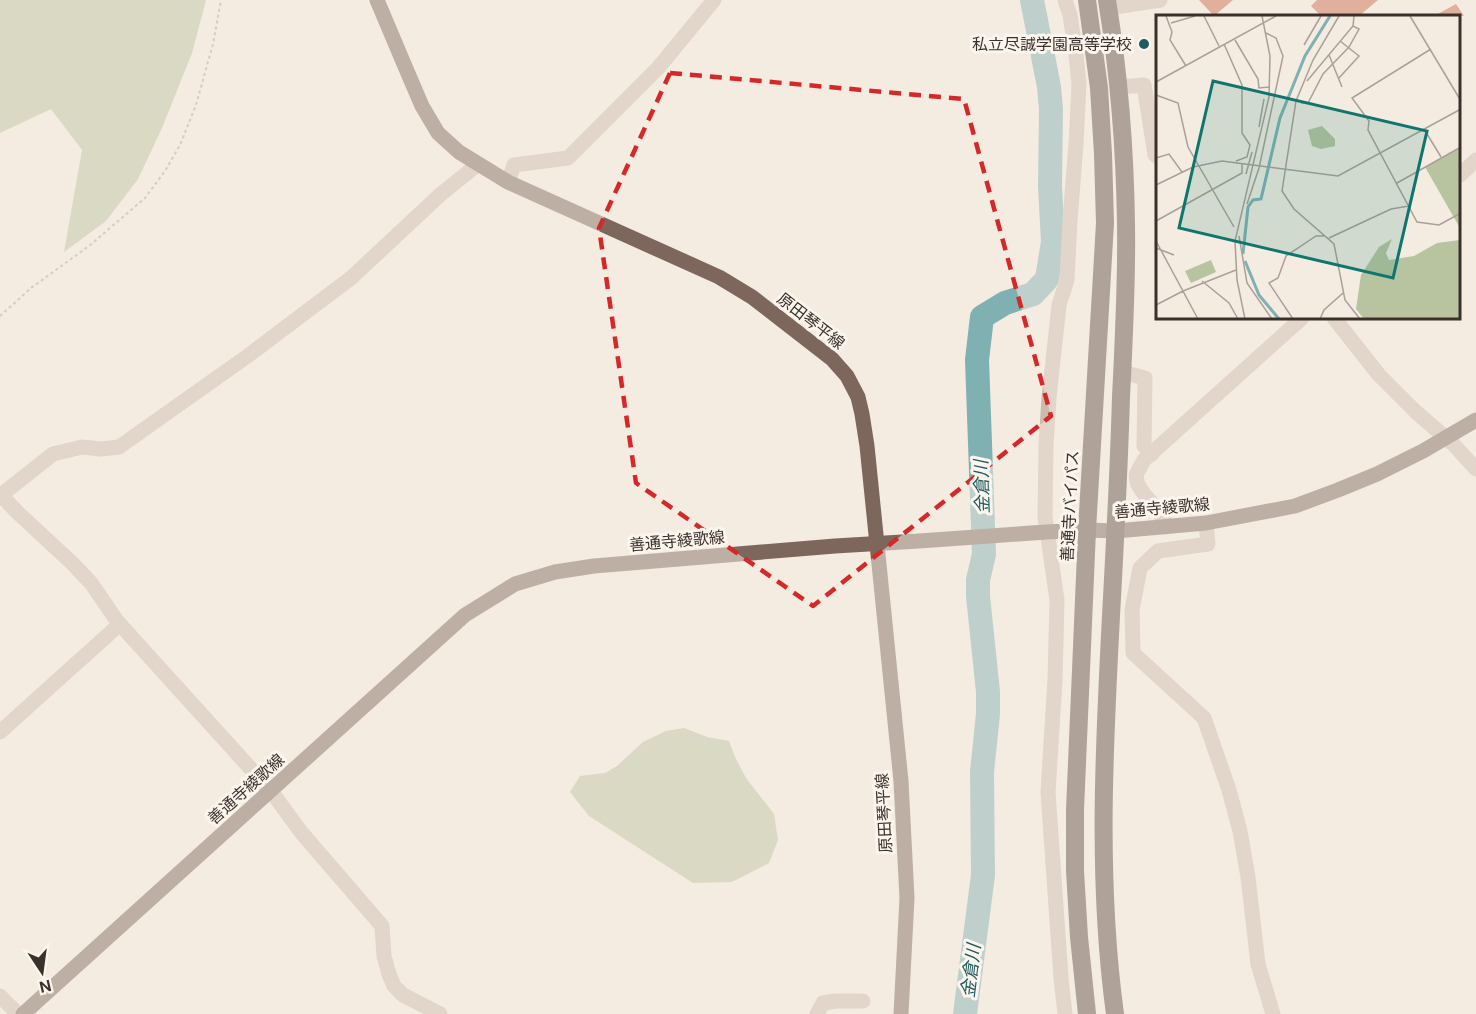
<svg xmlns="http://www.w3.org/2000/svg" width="1476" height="1014" font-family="'DM Sans','Noto Sans JP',sans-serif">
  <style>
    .green { fill: #b8c4a0 }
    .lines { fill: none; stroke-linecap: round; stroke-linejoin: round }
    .river { stroke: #7fb0b2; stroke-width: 24 }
    .building { fill: #c8694b }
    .path { stroke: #b9a596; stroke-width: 2; stroke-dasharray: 3 3; stroke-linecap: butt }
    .minor { stroke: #cdbbac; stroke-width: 15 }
    .major { stroke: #7d675c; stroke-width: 15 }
    .highway { stroke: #5c4a42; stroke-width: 18 }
    .marked { fill: none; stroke: #d62828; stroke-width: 4.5; stroke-dasharray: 12 8; stroke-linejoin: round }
    .poi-dot { fill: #1f5a5e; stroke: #fbf5ee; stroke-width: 2 }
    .labels { text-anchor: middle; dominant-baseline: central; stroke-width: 6; stroke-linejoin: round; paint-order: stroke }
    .poi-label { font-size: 16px; fill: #3b302b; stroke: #fbf5ee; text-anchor: end }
    .street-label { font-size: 16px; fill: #3b302b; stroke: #fbf5ee }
    .water-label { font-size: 18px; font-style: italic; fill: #1f5a5e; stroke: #fbf5ee }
    .inset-river { fill: none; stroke: #7fb0b2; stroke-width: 3 }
    .inset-road { fill: none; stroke: #aaa098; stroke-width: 1.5 }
    .view { fill: #0f766e; fill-opacity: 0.15; stroke: #0f766e; stroke-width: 3 }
    .inset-edge { fill: none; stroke: #3b302b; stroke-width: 3 }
  </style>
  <rect width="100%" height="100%" fill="#f4ebe1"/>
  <g class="green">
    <polygon points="0,0 206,0 192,53 162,128 138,179 106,221 64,252 82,150 51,109 0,133"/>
    <polygon points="684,728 707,737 729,741 735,757 746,778 774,814 778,840 769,863 732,882 693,883 589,816 570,792 580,776 605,773 617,766 643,742 666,731"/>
  </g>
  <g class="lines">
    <polyline class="river" points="965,1014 983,875 982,772 988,714 988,692 978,596 978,580 984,554 977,360 982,317 1005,303 1033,294 1047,279 1053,242 1050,186 1051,109 1049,87 1032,0"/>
  </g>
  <g class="building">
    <polygon points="1199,0 1233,0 1214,16"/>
    <polygon points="1317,0 1378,0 1359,16 1321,16 1311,6"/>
    <polygon points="1456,4 1464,16 1434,16"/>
  </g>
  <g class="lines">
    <polyline class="path" points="0,316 31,288 89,246 145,198 165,171 180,145 196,105 213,44 221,0"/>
    <g class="minor">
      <polyline points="1109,8 1160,0"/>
      <polyline points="1119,87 1144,85 1155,155 1158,157"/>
      <polyline points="1460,175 1476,160"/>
      <polyline points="508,182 514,165 568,158 658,68 714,0"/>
      <polyline points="1334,318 1379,375 1416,412 1453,444 1476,469"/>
      <polyline points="1122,372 1145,378 1144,446 1152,454"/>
      <polyline points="0,494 17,512 72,563 91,583 117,621 271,791 301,832 382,926 384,956 389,974 394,986 403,995 440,1014"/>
      <polyline points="1,495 53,454 82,447 101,449 119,447 249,355 351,278 441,194 477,165"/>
      <polyline points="1206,523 1208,544 1158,551 1140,568 1132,610 1133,653 1204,718 1229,790 1240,831 1248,877 1258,964 1273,1014"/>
      <path d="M1166 527C1163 508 1131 489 1137 473 1139 469 1142 464 1144 460L1302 318"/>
      <polyline points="0,732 120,624"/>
      <polyline points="0,996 18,1014"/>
      <polyline points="817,1014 823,1003 836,1001 863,1001"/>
      <polyline points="1065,1014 1061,978 1048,792 1055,680 1057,600 1045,517 1046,446 1049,398 1059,305 1067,280 1070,220 1076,144 1079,84 1076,55 1070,15 1065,0"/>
    </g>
    <g class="major">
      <polyline points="377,0 404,64 422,106 438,133 459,152 508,182 719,277 752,297 832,359 847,376 858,397 862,414 867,446 901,781 907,898 901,1014"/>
      <polyline points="23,1014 465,615 515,584 555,572 594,566 835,546 919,541 1046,532 1087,530 1116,531 1206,523 1295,506 1338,490 1377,474 1423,451 1476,420"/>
    </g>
    <g class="highway">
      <polyline points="1087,0 1099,88 1103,154 1105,223 1087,530 1075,810 1075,871 1079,937 1087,1014"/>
      <path d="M1107 0C1119 74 1125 149 1126 224 1127 281 1124 339 1121 397 1119 470 1115 543 1111 616 1104 749 1097 882 1115 1014"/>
    </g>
  </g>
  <path d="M0 0H1476V1014H0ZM670 73 964 99 1051 416 813 606 636 483 599 228Z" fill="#f4ebe1" fill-opacity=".55" fill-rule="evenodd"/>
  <path class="marked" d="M670 73 964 99 1051 416 813 606 636 483 599 228Z"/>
  <circle class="poi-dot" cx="1144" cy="44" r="6"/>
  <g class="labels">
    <g class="poi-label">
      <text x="1132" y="44">私立尽誠学園高等学校</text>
    </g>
    <g class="street-label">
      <text transform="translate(811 321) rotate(38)">原田琴平線</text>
      <text transform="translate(1070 506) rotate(-87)">善通寺バイパス</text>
      <text transform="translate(1162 508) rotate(-5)">善通寺綾歌線</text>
      <text transform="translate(677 541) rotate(-5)">善通寺綾歌線</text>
      <text transform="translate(246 789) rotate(-42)">善通寺綾歌線</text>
      <text transform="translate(884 813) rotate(-93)">原田琴平線</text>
    </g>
    <g class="water-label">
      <text transform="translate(982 487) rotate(-92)">金倉川</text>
      <text transform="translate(971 971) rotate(-83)">金倉川</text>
    </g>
  </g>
  <g transform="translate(1156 15)">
    <rect width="304" height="304" fill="#f4ebe1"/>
    <path d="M166 111 179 124V131L165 134 156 131 152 115ZM304 133V213L269 152ZM236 224 230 238 233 245 258 241 281 228 304 225V304H208L200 294 205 260 223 232ZM55 245 60 257 35 268 29 256Z" fill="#b8c4a0"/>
    <path class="inset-river" d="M87 239 92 192 97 185 105 184 124 103 149 41 174 1M89 246 103 280 123 304"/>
    <path class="inset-road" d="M10 1 16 17 14 25 30 51M48 1 63 31M183 1 157 45 140 86 126 176 138 194 178 229 189 285 204 304M254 1 305 86M15 8 39 1M79 25 102 64 103 73 113 72M68 29 86 70V118L94 130 91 142 80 146M148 30 165 1M275 34 196 83 213 106 212 115 261 207 283 210 305 198M173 40 186 72M183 63 203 41 184 26M151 66 197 11 198 1M0 67 120 1M0 80 22 88 32 132 78 212M145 88H152L167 59 193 32 203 14 197 11M103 112 108 84M268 114 285 142M0 143 13 139 26 157M90 159 96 137M241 168 305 132M0 170 37 152 66 146 182 161 305 94M91 189 103 153 127 41 120 23 110 18M0 206 86 158V149M83 221 91 268 116 304M173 223 235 194 253 191M0 226 42 304M0 233 18 240M46 266 73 288 82 304M27 276 80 255M0 290 27 276M89 304 81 265 79 226 113 82 114 41 106 1M137 304 113 268 122 263 130 241 160 221H168M164 304 168 295 187 278"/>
    <path class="view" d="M57 66 271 116 237 263 23 213Z"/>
    <rect width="304" height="304" class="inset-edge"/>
  </g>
  <g transform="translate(42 972) rotate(167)" stroke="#fbf5ee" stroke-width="4.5" paint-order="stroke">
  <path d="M0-4.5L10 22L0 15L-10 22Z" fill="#3b302b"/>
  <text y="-9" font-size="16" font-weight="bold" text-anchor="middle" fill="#3b302b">N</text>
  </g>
</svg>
